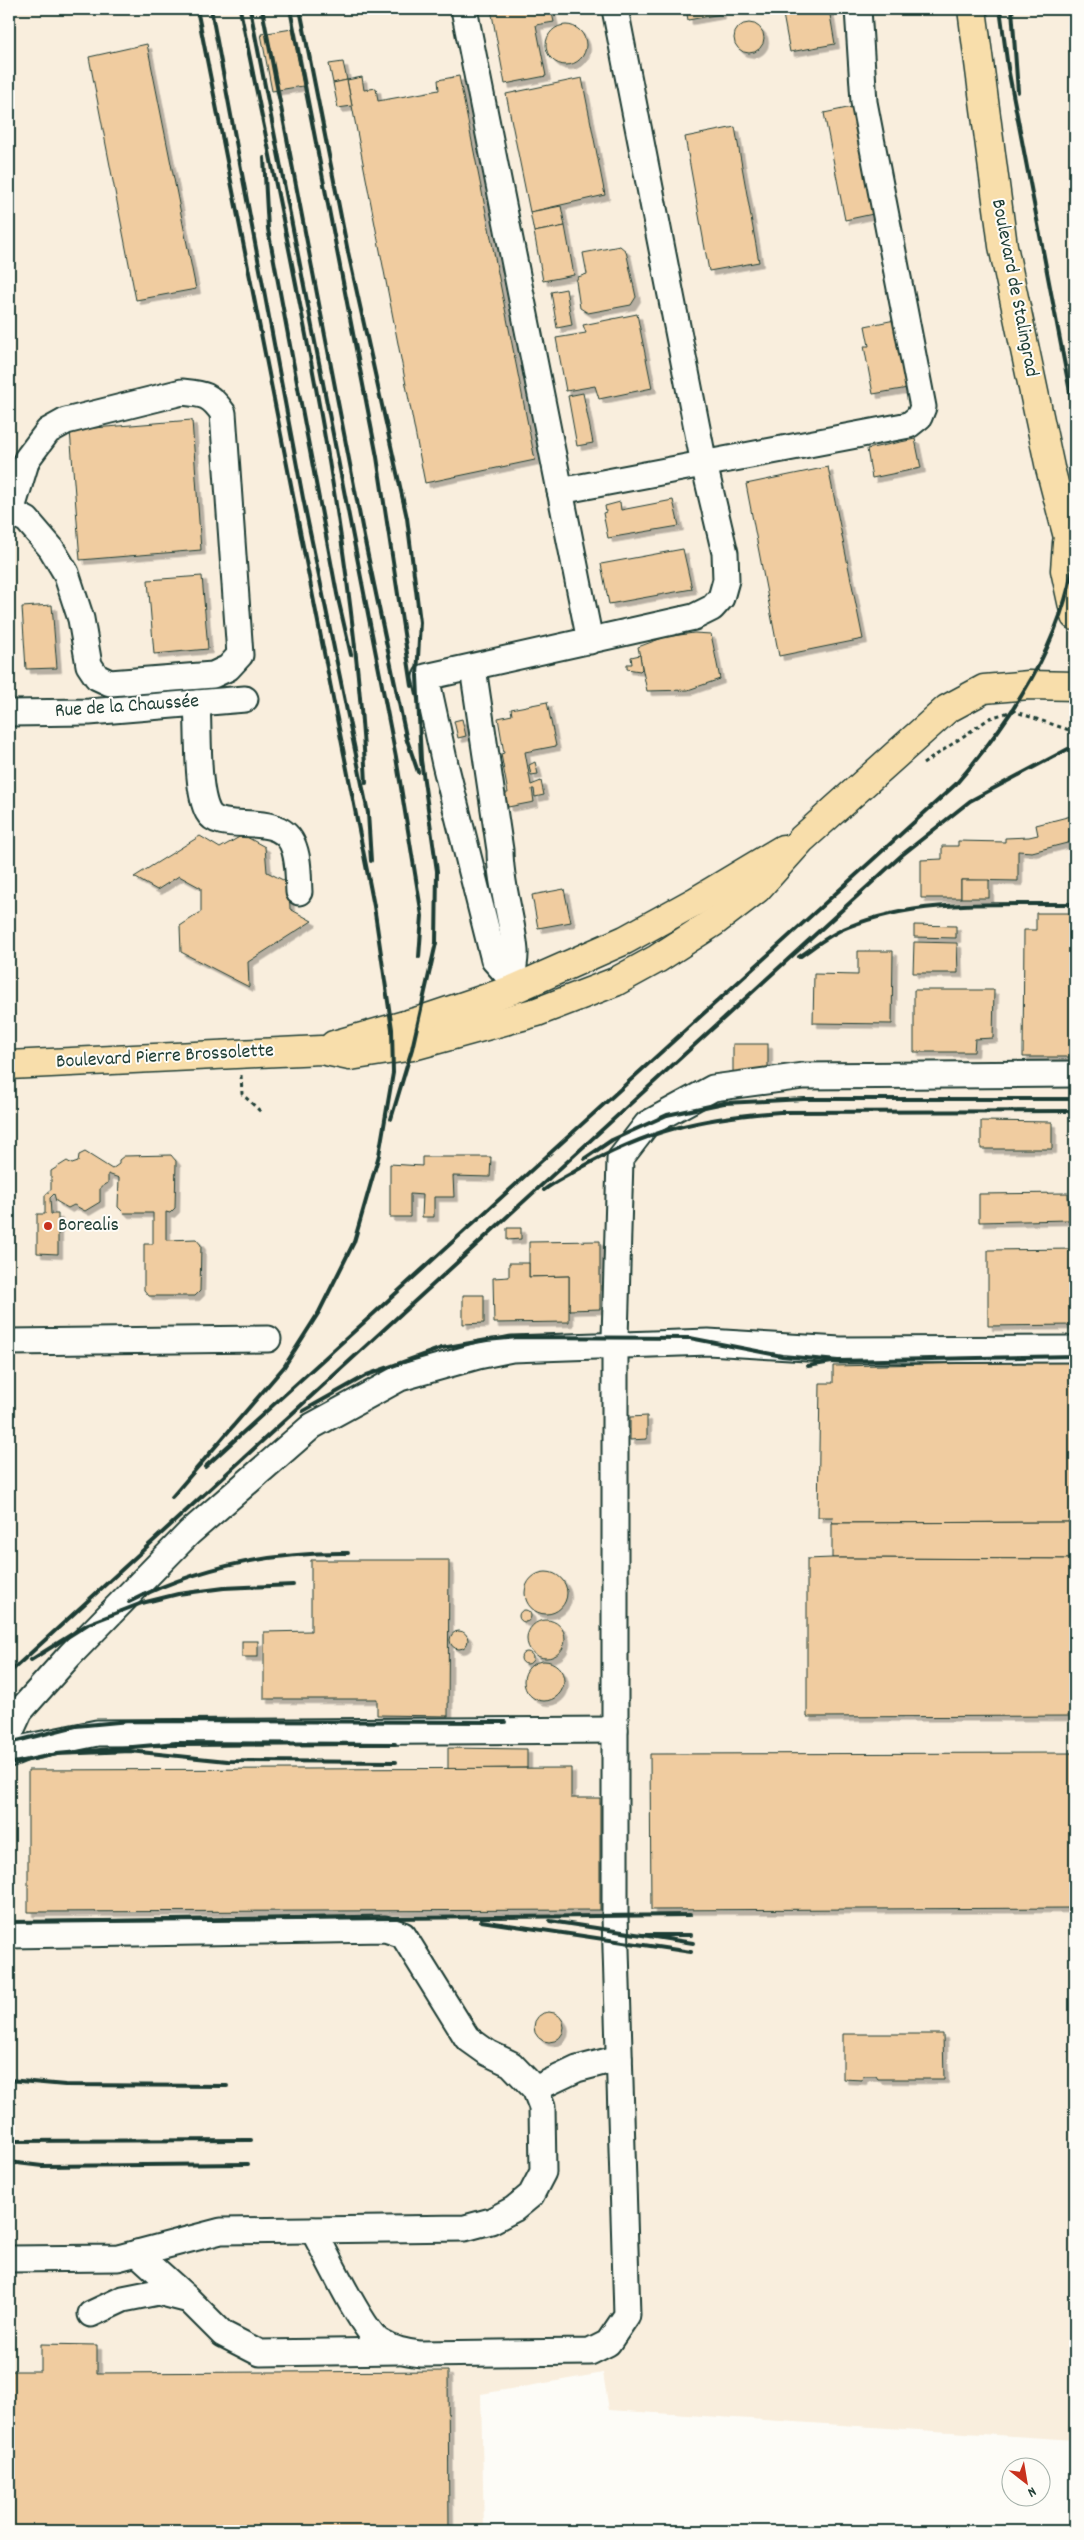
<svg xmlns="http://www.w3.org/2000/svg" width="1084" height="2540" font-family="Dekko,sans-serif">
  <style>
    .built { fill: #f9eedd }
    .building { fill: #f0cca0; stroke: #1f3d34; filter: url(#shadow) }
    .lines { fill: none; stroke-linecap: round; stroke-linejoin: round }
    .minor-casing { stroke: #1f3d34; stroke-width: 29 }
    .major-casing { stroke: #1f3d34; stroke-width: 31 }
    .path { stroke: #1f3d34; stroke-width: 3; stroke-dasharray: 4 4; stroke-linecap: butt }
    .minor { stroke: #fdfcf7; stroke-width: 25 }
    .major { stroke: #f8deab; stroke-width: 28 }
    .rail { stroke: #1f3d34; stroke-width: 4 }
    .poi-dot { fill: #c8321e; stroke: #fdfcf7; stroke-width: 2 }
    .labels { text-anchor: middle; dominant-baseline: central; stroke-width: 4; stroke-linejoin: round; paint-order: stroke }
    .street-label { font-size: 20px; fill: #1f3d34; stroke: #fdfcf7 }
    .poi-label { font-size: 20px; fill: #1f3d34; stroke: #fdfcf7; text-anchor: start }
  </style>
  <defs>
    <filter id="shadow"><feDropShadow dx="4.5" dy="4.5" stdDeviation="0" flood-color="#0004"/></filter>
  </defs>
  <rect width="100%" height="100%" fill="#fdfcf7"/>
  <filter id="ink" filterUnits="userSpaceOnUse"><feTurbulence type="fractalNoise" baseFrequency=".02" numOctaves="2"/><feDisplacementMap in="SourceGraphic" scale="10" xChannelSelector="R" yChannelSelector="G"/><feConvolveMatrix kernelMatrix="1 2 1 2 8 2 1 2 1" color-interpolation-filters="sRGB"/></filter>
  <g filter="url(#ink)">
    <polygon class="built" points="9,9 1075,9 1075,2440 609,2410 603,2373 481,2394 484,2531 9,2531"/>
    <g class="building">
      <polygon points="491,9 551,9 554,22 536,25 546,76 505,84"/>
      <polygon points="686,9 720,9 721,14 688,20"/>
      <polygon points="782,9 829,9 835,44 790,52"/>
      <circle cx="749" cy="38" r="15"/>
      <circle cx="566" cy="45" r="20"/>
      <polygon points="292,29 303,86 272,91 261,34"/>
      <polygon points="147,44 196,289 136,300 89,57"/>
      <polygon points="343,62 347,80 333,83 329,64"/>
      <polygon points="459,76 535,460 425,483 347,80 362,77 364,90 376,88 378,101 439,90 438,80"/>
      <polygon points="582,78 605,195 530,212 506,94"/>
      <polygon points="347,80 352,106 338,108 333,83"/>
      <polygon points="852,107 873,214 845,220 824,113"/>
      <polygon points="735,127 759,262 709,271 685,137"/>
      <polygon points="561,206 565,226 534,232 530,212"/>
      <polygon points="565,226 574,275 543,281 534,232"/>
      <polygon points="620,246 626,251 636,297 631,305 588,313 580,308 576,281 578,277 587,274 583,253"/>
      <polygon points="566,289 572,325 557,328 551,292"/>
      <polygon points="637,314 652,388 599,399 595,386 566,391 556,338 586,333 583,325"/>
      <polygon points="895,320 908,388 873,394 864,346 869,346 865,326"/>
      <polygon points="583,393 593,443 577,446 568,396"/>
      <polygon points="192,420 201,550 80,560 70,430"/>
      <polygon points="915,439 921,468 872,478 867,449"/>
      <polygon points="828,467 863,639 779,656 746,484"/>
      <polygon points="673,500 679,526 608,538 603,513 606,512 605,506 620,502 621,510"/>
      <polygon points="683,549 692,589 609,604 601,564"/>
      <polygon points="202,576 208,649 154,654 148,580"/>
      <polygon points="52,605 57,668 26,669 22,607"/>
      <polygon points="694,633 711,634 720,679 688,690 647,691 638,647 665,637"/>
      <polygon points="640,655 642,669 640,671 627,669 627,664 632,664 631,657"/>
      <polygon points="547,702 556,746 525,752 531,785 541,781 544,795 535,797 534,789 532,789 534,802 508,807 505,793 508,793 501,754 504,753 498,718 512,715 511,709"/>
      <polygon points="462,719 466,736 458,738 454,721"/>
      <polygon points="535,762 538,774 531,775 529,765"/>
      <polygon points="1075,815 1075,841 1032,852 1018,851 1018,881 961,880 961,898 921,898 921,860 942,859 942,846 958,846 958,841 1005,842 1005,838 1029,837 1038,835 1036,825"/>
      <polygon points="243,835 265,847 267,872 289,883 290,909 312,921 248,962 249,987 181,952 180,926 201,912 201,888 179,876 157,890 134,877 200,836 220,848"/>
      <rect x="961" y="880" width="28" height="18"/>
      <polygon points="564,889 571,922 538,928 532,895"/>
      <polygon points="1036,913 1075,913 1075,1057 1023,1057 1024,930 1036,930"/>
      <polygon points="914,925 956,926 956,938 914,937"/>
      <polygon points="914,942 957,943 958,973 913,973"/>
      <polygon points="858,951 893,951 892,1024 813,1023 814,974 858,975"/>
      <polygon points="914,990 994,990 993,1038 975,1039 974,1052 914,1052"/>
      <rect x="733" y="1044" width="35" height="28"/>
      <polygon points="981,1121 1052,1122 1052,1149 981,1149"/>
      <polygon points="85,1152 112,1169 119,1164 119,1160 124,1156 171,1155 176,1161 175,1208 170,1213 166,1212 166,1240 196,1239 201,1245 200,1291 195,1296 149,1296 144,1290 144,1244 153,1244 153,1213 124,1213 118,1207 119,1178 108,1174 108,1183 100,1188 100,1202 85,1211 74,1205 68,1208 56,1201 54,1194 50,1198 51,1214 58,1214 58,1254 37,1253 37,1214 45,1214 45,1195 51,1190 51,1171 67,1161 72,1164 78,1162 79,1155"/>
      <polygon points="422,1157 491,1157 490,1177 453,1176 454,1197 434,1197 434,1217 422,1217 423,1195 410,1194 410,1217 390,1217 390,1164 422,1166"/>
      <polygon points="1068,1193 1069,1220 979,1222 979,1194"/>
      <polygon points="507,1228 521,1228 521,1239 507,1240"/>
      <polygon points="600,1241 600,1309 569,1310 569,1276 529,1277 529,1242"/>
      <polygon points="1075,1249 1075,1325 988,1326 988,1250"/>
      <polygon points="509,1263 529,1263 529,1277 569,1276 569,1322 494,1323 493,1278 509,1277"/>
      <polygon points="463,1295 484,1295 484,1323 463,1324"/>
      <polygon points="1075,1361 1075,1522 832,1523 833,1517 818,1517 820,1383 833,1383 833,1366"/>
      <polygon points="647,1416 647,1439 630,1440 630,1417"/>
      <polygon points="1075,1522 1075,1559 832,1558 832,1523"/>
      <polygon points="832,1558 1075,1559 1075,1716 807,1717 807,1559"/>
      <polygon points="311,1560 449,1560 448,1716 377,1715 377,1699 264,1699 264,1632 311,1631"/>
      <circle cx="546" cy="1593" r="21"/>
      <circle cx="525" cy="1616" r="6"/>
      <circle cx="546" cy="1639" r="19"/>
      <circle cx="459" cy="1640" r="9"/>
      <rect x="242" y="1641" width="16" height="16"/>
      <circle cx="527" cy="1658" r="6"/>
      <circle cx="544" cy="1681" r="20"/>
      <polygon points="448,1748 527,1749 527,1768 448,1769"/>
      <polygon points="1075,1753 1075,1908 651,1910 650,1754"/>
      <polygon points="571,1768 571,1798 600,1798 600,1910 28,1912 28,1770"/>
      <circle cx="549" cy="2027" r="15"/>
      <polygon points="843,2034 943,2034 944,2079 878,2079 876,2076 863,2076 862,2080 843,2079"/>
      <polygon points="41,2344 97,2345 97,2373 448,2371 449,2531 9,2531 9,2371 41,2371"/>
    </g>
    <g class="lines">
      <defs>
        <g id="minor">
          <polyline points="464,9 590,641"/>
          <polyline points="560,491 909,425 919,417 923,407 864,102 858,9"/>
          <path d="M9 511 27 520 51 548 66 573 81 619 89 665 97 677 110 683 213 675 228 668 240 655 223 413C210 394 203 394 182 392L66 421 48 431 27 459 11 512"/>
          <path d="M473 668 500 850C500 885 512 916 515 951 516 964 510 976 514 989"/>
          <path d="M197 703C199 730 196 790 208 812 220 835 276 810 292 843 299 858 298 876 299 892"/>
          <polyline points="9,713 89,712 245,699"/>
          <polyline points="512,980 494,960 445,764 426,677 694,617 712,608 721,598 726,580 725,553 704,464 615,9"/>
          <polyline points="9,1342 268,1339"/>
          <polyline points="9,1735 20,1711 70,1655 189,1533 312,1426 400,1378 478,1356 512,1349 708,1342 840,1350 1075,1349"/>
          <polyline points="9,1754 24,1748 97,1733 615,1730"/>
          <polyline points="9,1935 385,1929 403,1935 467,2038 488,2053 511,2064 535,2089 542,2107 543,2172 531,2195 514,2209 491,2221 465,2228 221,2231 118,2258 9,2259"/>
          <polyline points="535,2089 577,2069 619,2058"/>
          <path d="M313 2230C326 2253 361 2329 380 2342 393 2350 406 2352 420 2354L590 2352 608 2343 627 2315 615 1916V1338L620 1159 647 1124 713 1088 803 1076 1075 1074"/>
          <polyline points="137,2253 187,2298"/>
          <polyline points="91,2314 123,2299 158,2292 189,2300 223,2334 260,2353 398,2351"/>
        </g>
        <g id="major">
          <polyline points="972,9 1003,246 1050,468 1075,564"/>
          <polyline points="1067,543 1065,570 1075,616"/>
          <polyline points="334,1045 419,1021 514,989 625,940 696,901 783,849"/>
          <polyline points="9,1065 321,1050 350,1056 413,1046 537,1012 615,982 657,959 714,922 757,889 802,839 947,709 984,689 1029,685 1075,686"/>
        </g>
      </defs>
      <use href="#minor" class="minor-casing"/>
      <use href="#major" class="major-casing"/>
      <g class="path">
        <polyline points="923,764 990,718 1013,711 1075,732"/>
        <polyline points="241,1075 242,1094 261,1112"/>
      </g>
      <use href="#minor" class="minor"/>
      <use href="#major" class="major"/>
      <g class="rail">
        <polyline points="211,9 303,498 368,813 371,861"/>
        <path d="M240 9C291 265 353 522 366 783"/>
        <polyline points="250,9 396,757 422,916 419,957"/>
        <polyline points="262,9 364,537 407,741"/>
        <polyline points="290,9 377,457 412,686"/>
        <polyline points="300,9 348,252 407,518 420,622 417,676 421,760 437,871 436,943 412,1049 391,1119"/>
        <polyline points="1000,9 1008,68 1075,418"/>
        <polyline points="1012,9 1018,92"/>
        <polyline points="264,158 268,229 337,594 351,655"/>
        <polyline points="405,734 418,772"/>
        <path d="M799 957C814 947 830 934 848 927 919 898 1000 905 1075 904"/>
        <polyline points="584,1159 612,1140 667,1115 724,1103 804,1099 1072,1099"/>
        <path d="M544 1190C554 1182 566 1177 577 1170 647 1130 700 1118 780 1112L1070 1111"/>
        <polyline points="808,1366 838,1361 1075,1356"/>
        <polyline points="303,1411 367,1375 442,1348 487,1340 518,1337 690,1338 782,1356 838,1361"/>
        <path d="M205 1467 956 784C1012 719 1063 642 1075 554"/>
        <polyline points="172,1497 284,1367 319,1312 354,1242 379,1155 393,1073 392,1029 374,906 197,9"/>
        <path d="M129 1602C198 1567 271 1552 348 1553"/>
        <polyline points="31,1660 88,1624 142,1603 178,1594 224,1588 293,1585"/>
        <polyline points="9,1673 902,855 970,801 1068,749"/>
        <polyline points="9,1743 76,1726 129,1721 505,1722"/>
        <polyline points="395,1744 176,1743 57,1754 130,1751 227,1761 396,1762"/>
        <polyline points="9,1764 57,1754"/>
        <polyline points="481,1921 691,1952"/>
        <polyline points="550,1921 642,1935"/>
        <polyline points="9,1922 690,1915"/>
        <polyline points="691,1935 642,1935 693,1943"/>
        <polyline points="9,2080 65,2085 227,2086"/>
        <polyline points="9,2141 251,2140"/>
        <polyline points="9,2162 42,2166 248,2164"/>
      </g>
    </g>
  </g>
  <circle class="poi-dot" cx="48" cy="1226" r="5"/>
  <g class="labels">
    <g class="street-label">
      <text transform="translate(1014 288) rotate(79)">Boulevard de Stalingrad</text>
      <text transform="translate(127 707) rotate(-4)">Rue de la Chaussée</text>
      <text transform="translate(165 1057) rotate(-3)">Boulevard Pierre Brossolette</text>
    </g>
    <g class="poi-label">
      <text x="58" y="1226">Borealis</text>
    </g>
  </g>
  <rect width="1084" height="2540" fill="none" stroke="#fdfcf7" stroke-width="30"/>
  <rect x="15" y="15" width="1054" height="2510" fill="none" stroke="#1f3d34" stroke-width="2" filter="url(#ink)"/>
  <g transform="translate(1026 2482) rotate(149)"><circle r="24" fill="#fdfcf7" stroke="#a4b0a9"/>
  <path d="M0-4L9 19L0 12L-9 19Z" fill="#c8321e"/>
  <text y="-8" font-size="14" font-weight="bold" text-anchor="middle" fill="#1f3d34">N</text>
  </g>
</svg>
